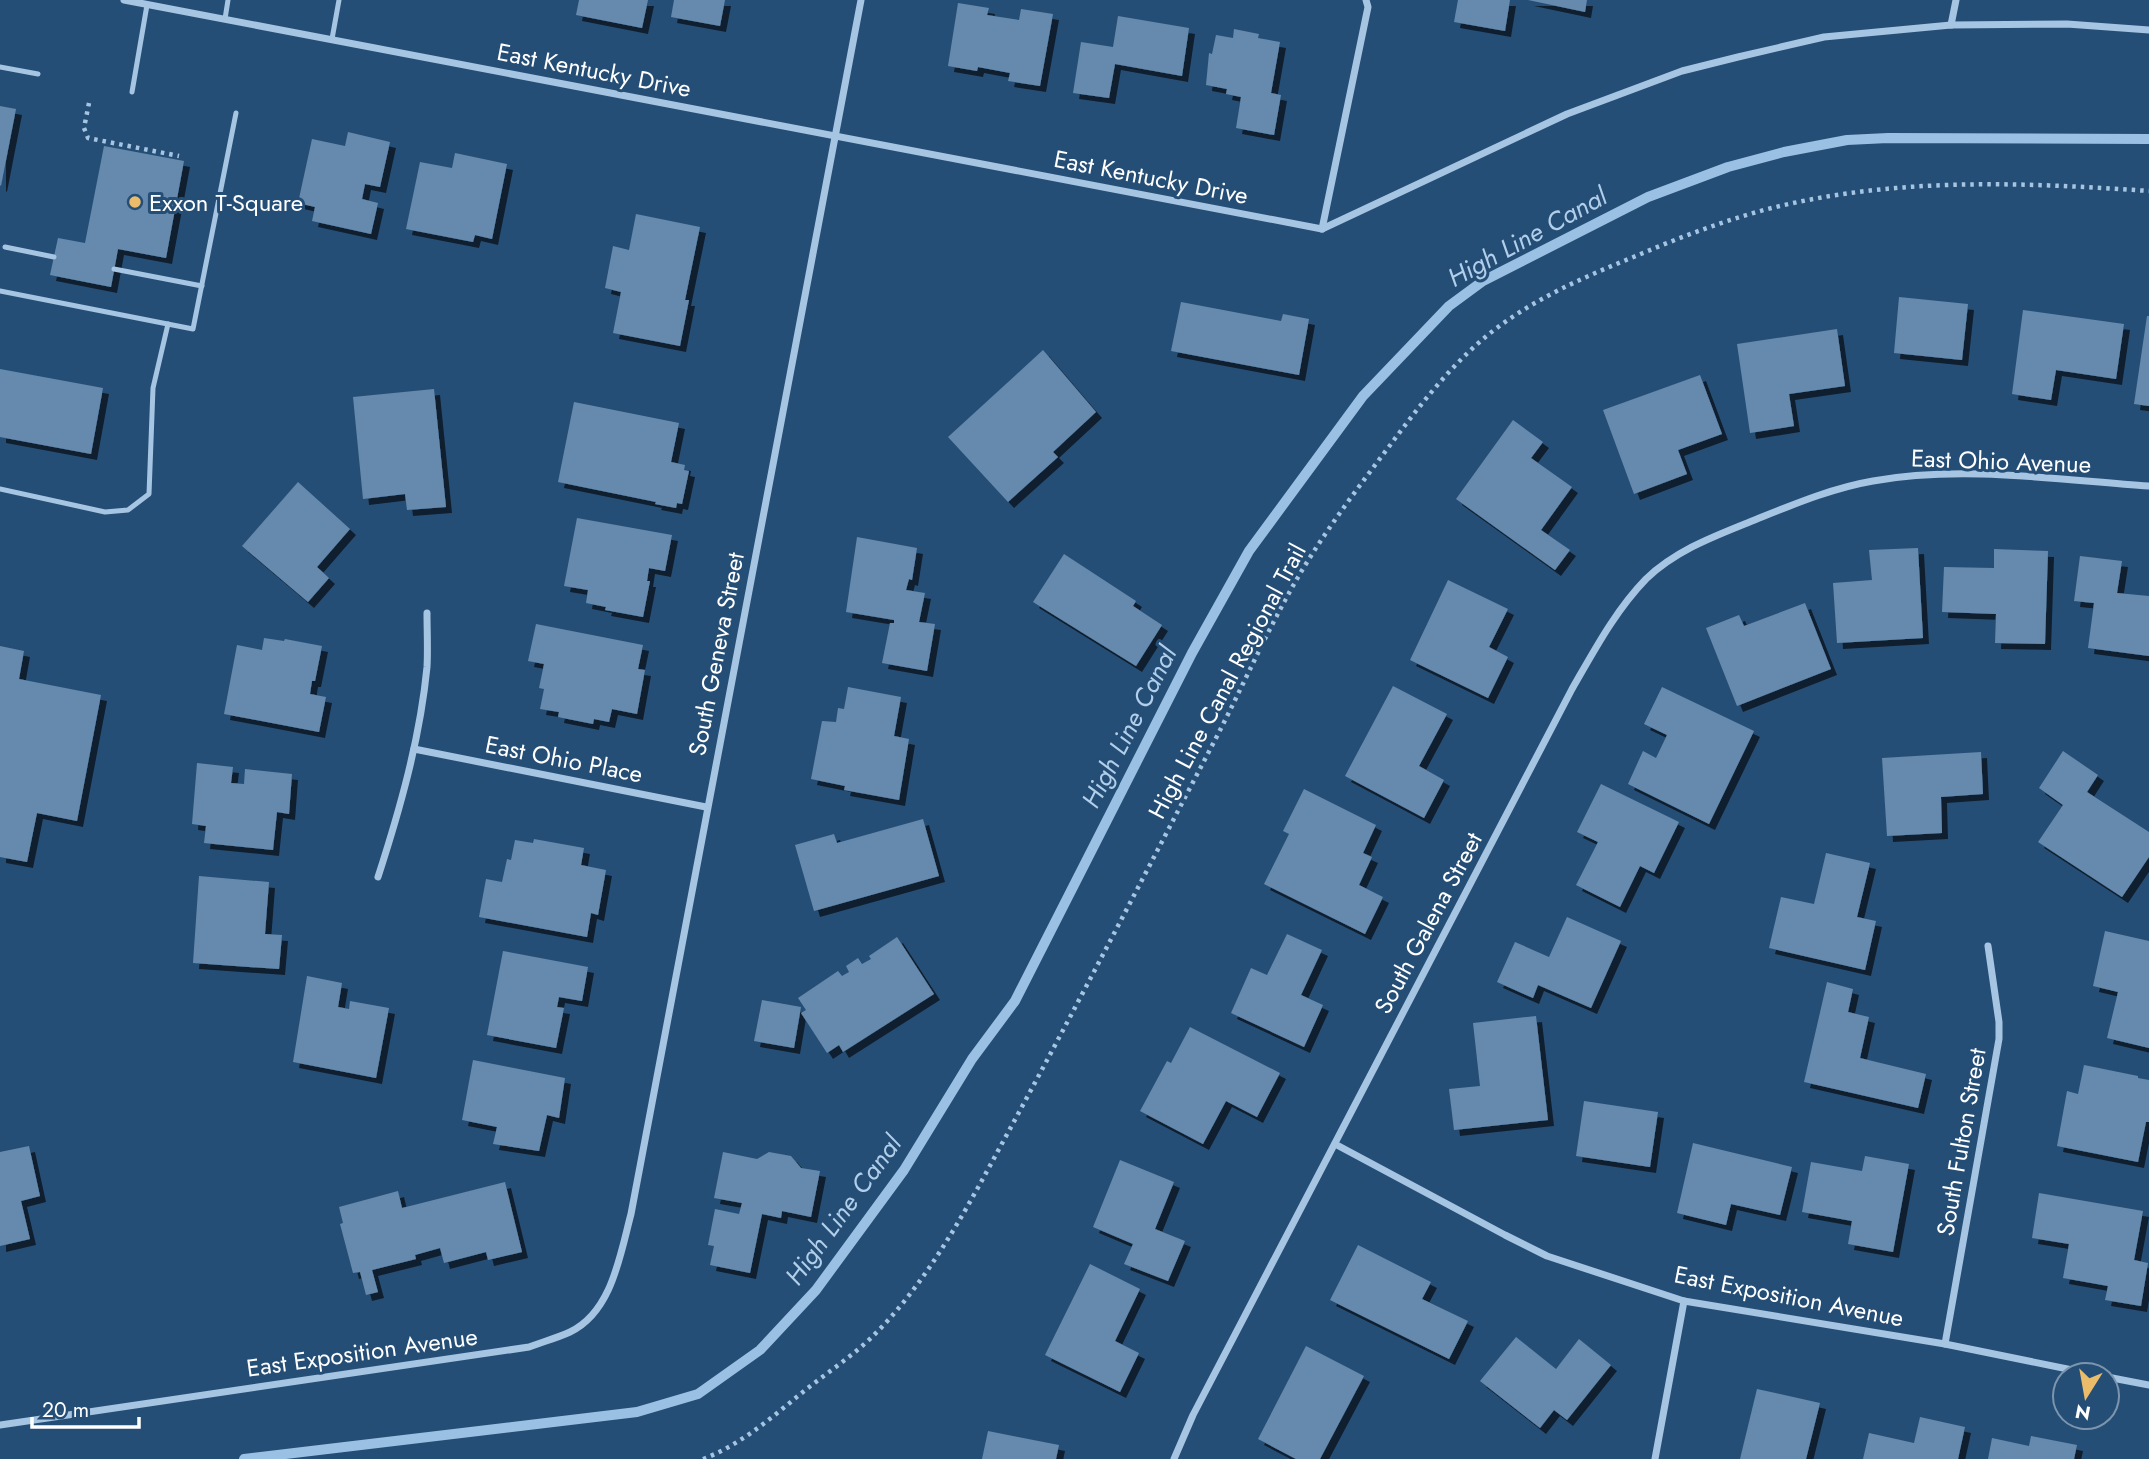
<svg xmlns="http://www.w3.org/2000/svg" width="2149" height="1459" font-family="Jost,sans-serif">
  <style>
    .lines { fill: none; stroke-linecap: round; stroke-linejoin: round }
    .stream { stroke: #9ac1e3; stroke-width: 10 }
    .building { fill: #668aad; filter: url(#shadow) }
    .path { stroke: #a6c5e2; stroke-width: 4.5; stroke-dasharray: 3.5 5; stroke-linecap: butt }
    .service { stroke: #a6c5e2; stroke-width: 5 }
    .minor { stroke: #a6c5e2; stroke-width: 7 }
    .poi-dot { fill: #ebbd6b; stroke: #254e76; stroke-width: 2.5 }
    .labels { text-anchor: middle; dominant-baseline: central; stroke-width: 6; stroke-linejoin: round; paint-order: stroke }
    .street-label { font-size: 24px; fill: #fff; stroke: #254e76 }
    .poi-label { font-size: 24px; fill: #fff; stroke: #254e76; text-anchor: start }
    .water-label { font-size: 26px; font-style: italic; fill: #b1cfea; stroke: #254e76 }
  </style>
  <defs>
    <filter id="shadow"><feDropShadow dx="6" dy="6" stdDeviation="0" flood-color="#0009"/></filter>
  </defs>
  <rect width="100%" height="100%" fill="#254e76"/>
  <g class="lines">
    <polyline class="stream" points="244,1459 637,1412 698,1394 760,1350 816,1290 904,1170 972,1059 1015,1001 1192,653 1249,551 1363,396 1449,306 1483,281 1648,197 1728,167 1784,152 1847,140 1888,138 2149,139"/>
  </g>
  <g class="building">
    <polygon points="579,0 648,0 642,28 576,15"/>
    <polygon points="674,0 725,0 720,26 671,17"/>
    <polygon points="1458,0 1510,0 1505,31 1454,22"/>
    <polygon points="1528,0 1587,0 1585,12"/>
    <polygon points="958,3 989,8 987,15 1019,20 1021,9 1053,14 1040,86 1008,81 1010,73 978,67 977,71 948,66"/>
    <polygon points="1118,16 1189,28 1182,76 1115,64 1109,98 1073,93 1081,42 1113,47"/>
    <polygon points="1234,29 1259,34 1258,38 1280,42 1271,93 1281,95 1274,135 1236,128 1241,97 1226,94 1227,89 1206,85 1209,53 1212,54 1216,35 1233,38"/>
    <polygon points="0,106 16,109 1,186 0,185"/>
    <polygon points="348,132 390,142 380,187 365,184 362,199 378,203 371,234 312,221 315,207 298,203 312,139 345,146"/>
    <polygon points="104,146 184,161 166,258 118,249 111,287 50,275 58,238 85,243"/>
    <polygon points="455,153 507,164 492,239 475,235 473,242 406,229 420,162 452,168"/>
    <polygon points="636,214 700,227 685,300 689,300 680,346 613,333 621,292 605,288 613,246 629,250"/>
    <polygon points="1899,297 1968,304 1962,360 1894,353"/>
    <polygon points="1181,302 1281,321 1283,314 1309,319 1299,375 1171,351"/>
    <polygon points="2023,310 2124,324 2116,379 2056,370 2051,400 2012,394"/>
    <polygon points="2147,316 2149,316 2149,406 2134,404"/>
    <polygon points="1837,329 1845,386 1789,394 1794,426 1750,433 1737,344"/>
    <polygon points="1043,350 1096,412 1053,452 1058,457 1008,502 948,437"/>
    <polygon points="0,369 103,388 91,454 0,437"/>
    <polygon points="1700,375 1722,434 1678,450 1687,474 1634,494 1603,410"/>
    <polygon points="434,389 446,507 407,510 405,494 363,499 353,397"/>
    <polygon points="574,402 679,423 671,462 685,465 684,470 689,471 682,504 677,503 676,508 655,504 656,502 558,482"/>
    <polygon points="1513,420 1543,442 1531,458 1572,487 1541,530 1570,550 1555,570 1456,499"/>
    <polygon points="298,482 350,529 317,567 329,578 308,602 242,546"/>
    <polygon points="577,518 672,535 665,571 649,568 647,581 650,581 643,617 605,610 606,607 586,603 588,590 564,586"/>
    <polygon points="857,537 917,548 912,580 909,579 906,590 925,593 919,622 935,624 927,671 882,663 890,623 894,623 894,620 846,612"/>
    <polygon points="1918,548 1923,638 1837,643 1833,583 1872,580 1869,550"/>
    <polygon points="1994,549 2048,551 2045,644 1995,643 1996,614 1942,612 1944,567 1994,568"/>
    <polygon points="1064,554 1136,601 1133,606 1162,625 1136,666 1033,602"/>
    <polygon points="2080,556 2122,561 2117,593 2149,596 2149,656 2088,648 2094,603 2074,601"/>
    <polygon points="1448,580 1508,609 1489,647 1508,657 1488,698 1410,660"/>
    <polygon points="1805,603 1831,669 1737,706 1706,628 1739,615 1744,626"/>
    <polygon points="536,624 643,645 638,669 645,670 637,714 612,709 609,722 594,719 593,724 558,717 559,712 540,709 544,689 539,688 544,664 528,661"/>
    <polygon points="264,638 284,641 285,639 322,646 315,681 312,681 310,694 326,697 319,732 224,714 237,645 262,650"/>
    <polygon points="0,646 24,651 19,679 101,695 77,821 37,813 27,862 0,857"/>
    <polygon points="1393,686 1447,714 1419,766 1444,780 1424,818 1345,776"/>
    <polygon points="848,687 901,697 894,736 909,739 899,800 844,790 845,786 811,779 822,721 836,722 838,708 844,709"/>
    <polygon points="1662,687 1754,731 1709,824 1628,784 1643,751 1656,758 1667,735 1644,724"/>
    <polygon points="2063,751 2098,775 2087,792 2149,832 2149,857 2122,897 2038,842 2063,805 2039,788"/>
    <polygon points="1981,752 1983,794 1941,797 1942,833 1887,836 1882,758"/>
    <polygon points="197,763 233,767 231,783 244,784 245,769 292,774 289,814 277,812 273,850 204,843 206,826 192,824"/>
    <polygon points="1601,784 1679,822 1654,873 1640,866 1620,907 1576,885 1598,842 1577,832"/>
    <polygon points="1304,789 1376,825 1363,853 1372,857 1359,885 1383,897 1365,934 1264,884 1289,834 1283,831"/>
    <polygon points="923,819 939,876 814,911 795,845 834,834 837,843"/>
    <polygon points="534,839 584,848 581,865 606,870 598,915 591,913 587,937 479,917 486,879 502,882 507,859 511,860 515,840 533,843"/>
    <polygon points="1826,853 1870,863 1857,917 1876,921 1865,970 1769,948 1781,897 1814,904"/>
    <polygon points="199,876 269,882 265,934 282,935 279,969 193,963"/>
    <polygon points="1567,917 1621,941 1591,1008 1538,985 1533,998 1497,982 1515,942 1549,957"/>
    <polygon points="2105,931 2149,941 2149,1048 2107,1038 2118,992 2093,986"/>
    <polygon points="1287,934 1322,950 1301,995 1323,1005 1304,1047 1231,1013 1251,968 1267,975"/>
    <polygon points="897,937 934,994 843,1052 839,1045 827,1053 801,1013 806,1010 798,998 838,971 842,976 849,972 846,966 858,958 862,964 871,959 869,956"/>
    <polygon points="503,951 588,967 582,1001 559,997 557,1007 564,1008 556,1048 487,1035"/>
    <polygon points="307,976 342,983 338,1007 349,1009 350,1001 389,1008 376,1078 293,1062"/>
    <polygon points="1827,982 1853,989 1848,1012 1869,1017 1860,1058 1926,1074 1918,1108 1804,1082"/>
    <polygon points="762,1000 801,1007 794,1048 754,1041"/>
    <polygon points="1536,1016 1548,1120 1454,1130 1449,1089 1480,1086 1473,1023"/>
    <polygon points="1190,1027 1280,1073 1257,1117 1226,1101 1203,1144 1140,1111 1167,1061 1171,1063"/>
    <polygon points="473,1060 565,1078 559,1118 547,1115 539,1151 493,1144 497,1127 462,1120"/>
    <polygon points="2084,1065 2138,1076 2138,1078 2149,1080 2149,1122 2146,1122 2138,1162 2057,1146 2067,1091 2078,1094"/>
    <polygon points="1584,1101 1658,1112 1650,1167 1576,1156"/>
    <polygon points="1693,1143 1792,1167 1780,1215 1731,1204 1726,1225 1677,1213"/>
    <polygon points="29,1146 40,1196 21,1201 30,1239 0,1246 0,1152"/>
    <polygon points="723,1152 757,1159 769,1152 791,1156 801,1168 820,1171 811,1217 782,1211 781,1218 762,1214 750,1273 710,1265 714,1246 708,1245 715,1209 739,1214 742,1203 714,1198"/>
    <polygon points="1865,1156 1909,1164 1893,1252 1848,1244 1852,1221 1802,1212 1811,1162 1862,1171"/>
    <polygon points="1120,1160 1174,1182 1155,1229 1185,1241 1168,1281 1124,1264 1133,1244 1093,1227"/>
    <polygon points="505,1182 522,1252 488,1260 486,1252 444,1263 440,1248 415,1255 416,1259 372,1270 378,1292 366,1295 360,1272 353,1273 340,1224 343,1223 339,1207 398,1191 402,1208"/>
    <polygon points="2039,1193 2143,1211 2134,1260 2148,1263 2141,1306 2105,1300 2108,1286 2063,1278 2069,1244 2032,1238"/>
    <polygon points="1358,1245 1431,1282 1422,1299 1468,1321 1449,1359 1330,1300"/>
    <polygon points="1090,1264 1140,1289 1115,1341 1139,1353 1120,1392 1045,1355"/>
    <polygon points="1516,1337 1556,1369 1579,1339 1611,1365 1567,1420 1554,1410 1540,1428 1480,1381"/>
    <polygon points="1306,1346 1364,1376 1320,1459 1296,1459 1258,1439"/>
    <polygon points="1757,1389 1820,1403 1806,1459 1740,1459"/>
    <polygon points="1920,1417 1965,1427 1958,1459 1863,1459 1869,1433 1914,1443"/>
    <polygon points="988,1431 1059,1445 1056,1459 982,1459"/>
    <polygon points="2031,1436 2077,1445 2074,1459 1988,1459 1992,1438 2029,1446"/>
  </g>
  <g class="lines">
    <g class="path">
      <polyline points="89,103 84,128 88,138 179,156"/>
      <path d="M703 1459C738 1446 769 1420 798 1396 822 1376 849 1359 872 1337 929 1281 967 1208 1005 1138 1077 1006 1146 872 1215 740 1244 684 1269 626 1301 572 1328 527 1360 485 1391 444 1420 405 1451 365 1489 334 1533 299 1584 277 1636 256 1678 238 1720 222 1764 210 1890 177 2020 182 2149 191"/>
    </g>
    <g class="service">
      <polyline points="225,19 228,0"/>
      <polyline points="332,39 339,0"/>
      <polyline points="0,67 38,74"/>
      <polyline points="132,92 147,5"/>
      <polyline points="5,247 54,257"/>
      <polyline points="114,269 202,286"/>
      <polyline points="0,291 193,329 236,113"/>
      <polyline points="0,489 105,512 128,510 149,494 153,388 168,324"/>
    </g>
    <g class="minor">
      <polyline points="124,0 1322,229 1567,114 1682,71 1738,57 1824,37 1951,25 2067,24 2149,30"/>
      <polyline points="1951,25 1956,0"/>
      <polyline points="1322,229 1368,7 1366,0"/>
      <polyline points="414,749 706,807"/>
      <path d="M378 877C400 809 420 739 427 667 428 649 427 631 427 613"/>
      <polyline points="1335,1144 1505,1235 1547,1256 1684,1301 1945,1344 2097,1375"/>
      <polyline points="1945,1344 1999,1039 1999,1022 1988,946"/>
      <polyline points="2107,1377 2149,1385"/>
      <path d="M0 1425 529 1347C542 1342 557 1338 570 1332 612 1312 620 1255 631 1214L861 0"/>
      <path d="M1174 1459 1193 1415 1572 689C1594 651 1615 611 1646 579 1676 550 1715 536 1752 521 1792 505 1832 488 1873 481 1963 465 2059 480 2149 486"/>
      <polyline points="1655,1459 1684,1301"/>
    </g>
  </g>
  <circle class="poi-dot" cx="135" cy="202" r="7"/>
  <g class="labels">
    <g class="street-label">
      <text transform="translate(594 70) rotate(11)">East Kentucky Drive</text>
      <text transform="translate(1151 177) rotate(11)">East Kentucky Drive</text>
      <text transform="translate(2001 461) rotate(2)">East Ohio Avenue</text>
      <text transform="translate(716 654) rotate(-79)">South Geneva Street</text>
      <text transform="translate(1227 681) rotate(-62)">High Line Canal Regional Trail</text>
      <text transform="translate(564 759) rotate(11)">East Ohio Place</text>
      <text transform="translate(1428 923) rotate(-62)">South Galena Street</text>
      <text transform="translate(1961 1142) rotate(-80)">South Fulton Street</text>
      <text transform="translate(1789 1296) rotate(11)">East Exposition Avenue</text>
      <text transform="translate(362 1352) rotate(-8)">East Exposition Avenue</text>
    </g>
    <g class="poi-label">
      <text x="149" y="202">Exxon T-Square</text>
    </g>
    <g class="water-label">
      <text transform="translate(1527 237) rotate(-29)">High Line Canal</text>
      <text transform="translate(1129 727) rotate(-63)">High Line Canal</text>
      <text transform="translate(843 1210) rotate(-54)">High Line Canal</text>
    </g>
  </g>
  <g transform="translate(2086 1396) rotate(191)"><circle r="33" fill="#254e76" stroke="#7c95ad" stroke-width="2"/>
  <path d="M0-5L12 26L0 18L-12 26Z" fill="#ebbd6b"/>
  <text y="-10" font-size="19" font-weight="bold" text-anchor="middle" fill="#ffffff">N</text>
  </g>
  <path d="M32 1417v10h107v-10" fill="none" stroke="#ffffff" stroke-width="3.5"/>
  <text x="42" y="1417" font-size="21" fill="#ffffff" stroke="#254e76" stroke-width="5" paint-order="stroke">20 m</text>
</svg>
